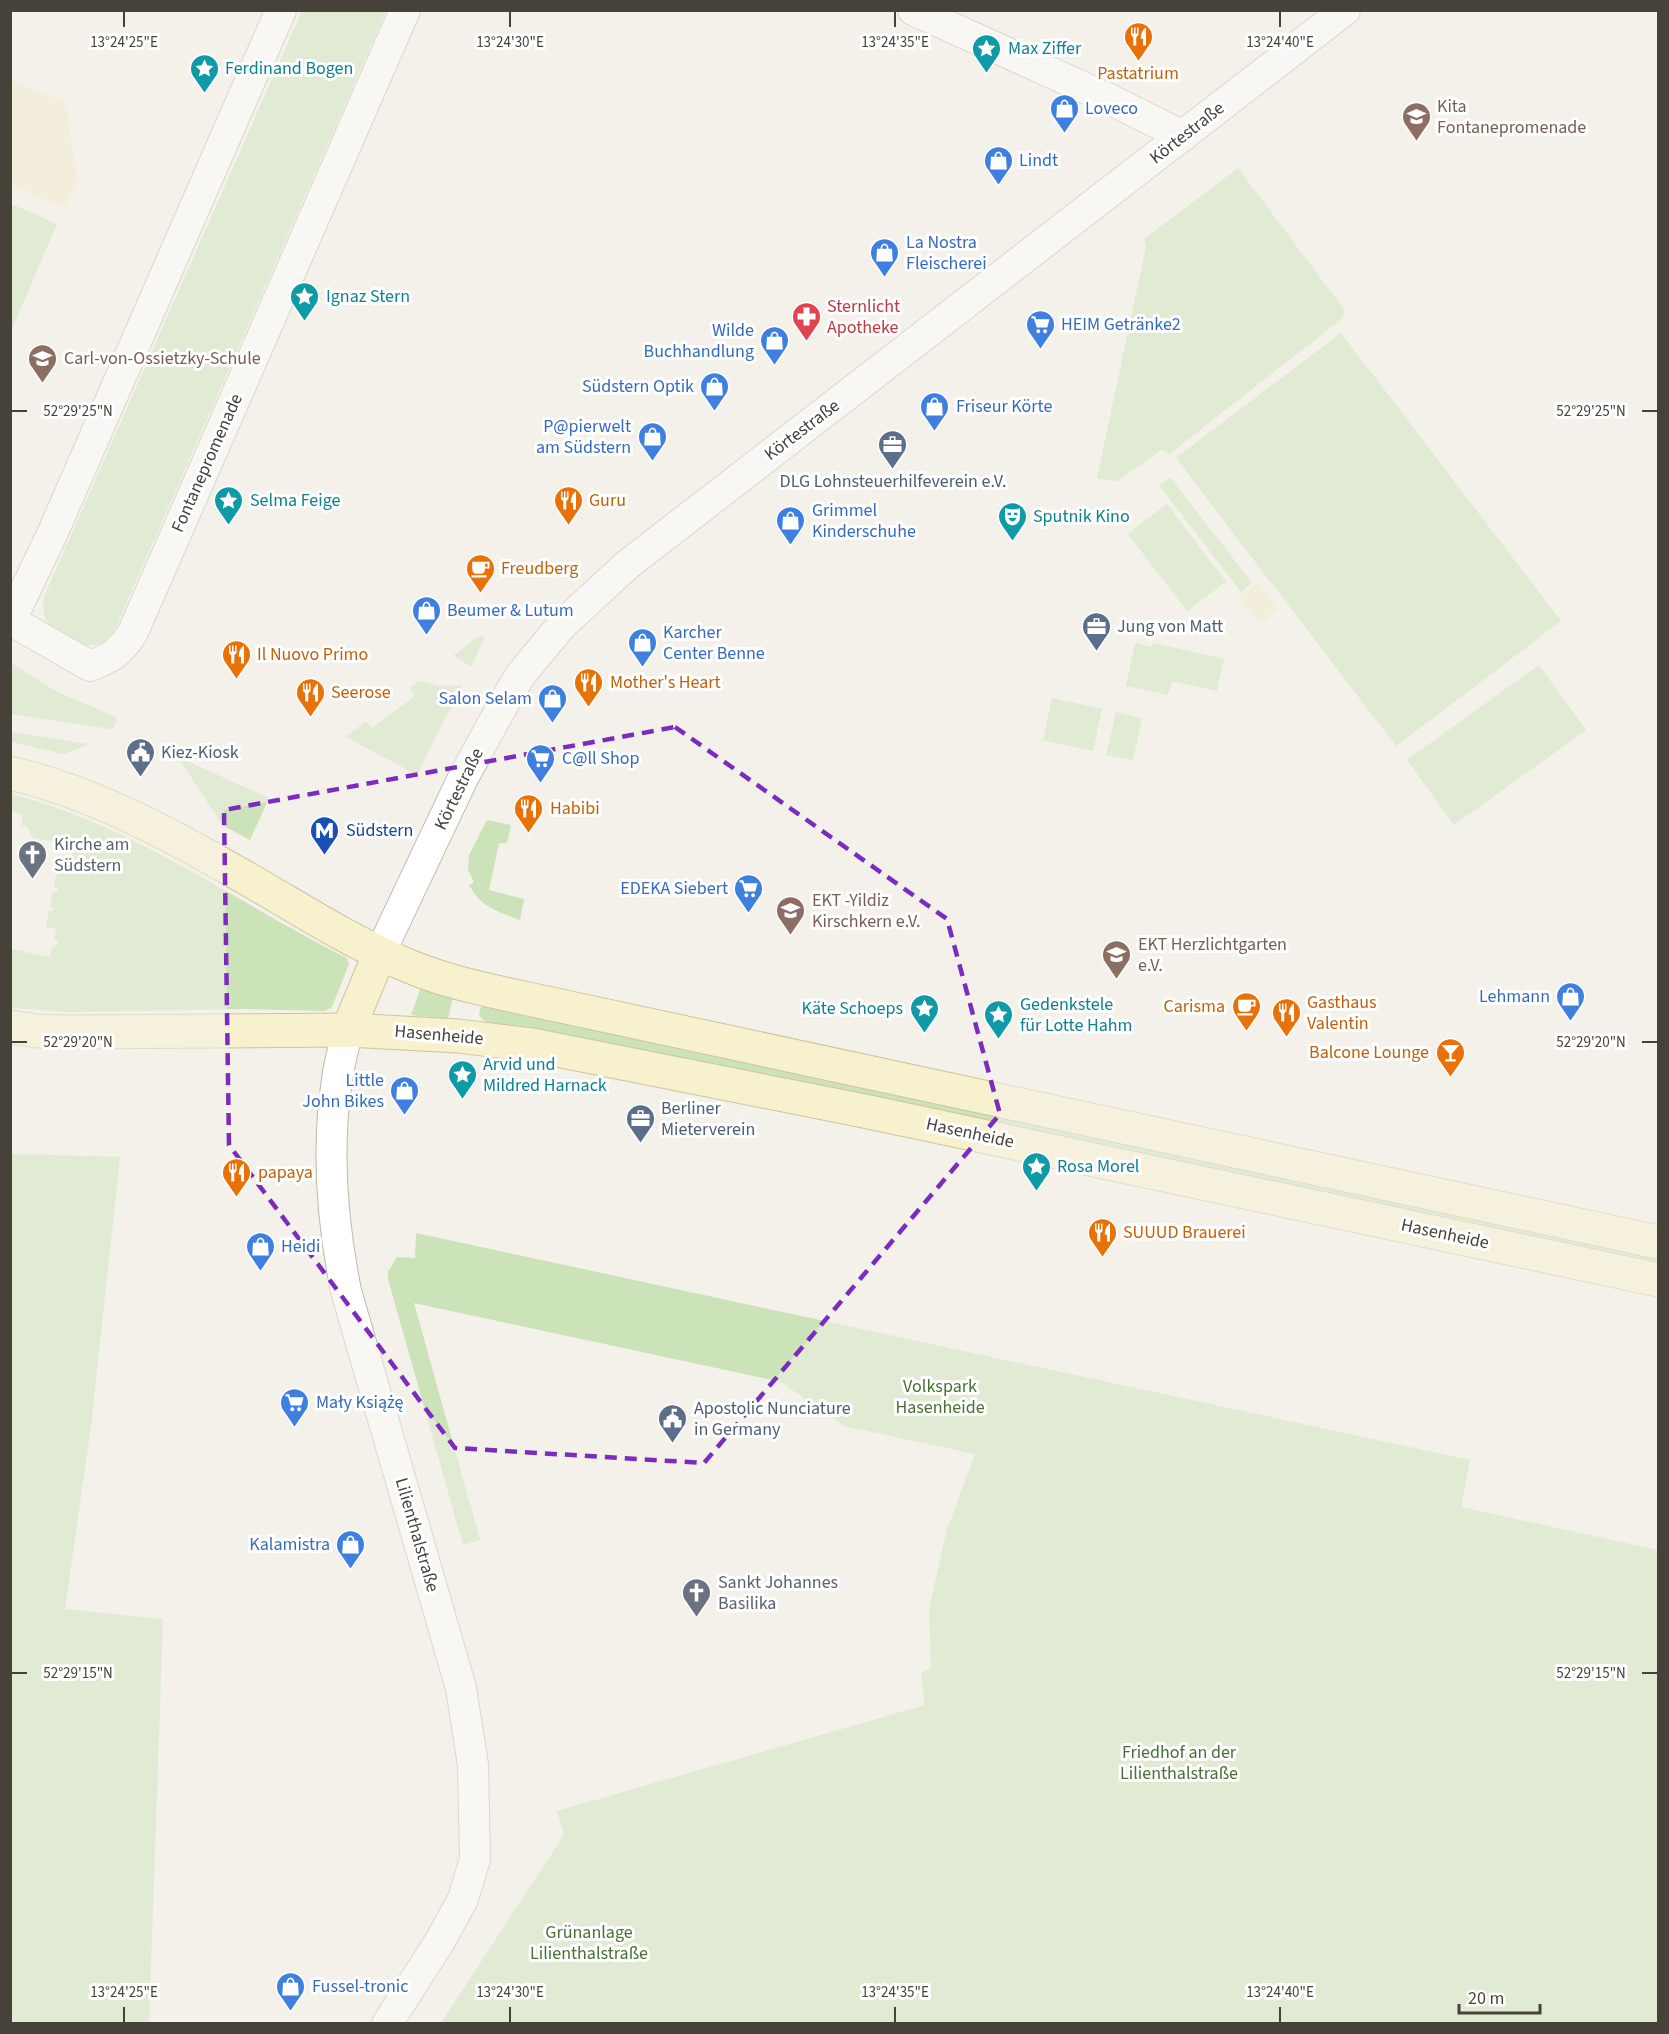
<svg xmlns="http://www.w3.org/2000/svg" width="1669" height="2034" font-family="'Source Sans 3',sans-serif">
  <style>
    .green { fill: #cce2b8 }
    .sand { fill: #f2eccb }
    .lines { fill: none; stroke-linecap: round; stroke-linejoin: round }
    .street-casing { stroke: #bdb9ad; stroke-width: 32 }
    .secondary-casing { stroke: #cdc49f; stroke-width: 35 }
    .street { stroke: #fff; stroke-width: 30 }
    .secondary { stroke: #f8f1ce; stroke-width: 33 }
    .marked { fill: none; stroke: #7b2cbf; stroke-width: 4.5; stroke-dasharray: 12 8; stroke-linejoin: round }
    .ticks { fill: none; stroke: #464239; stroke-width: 2 }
    .labels { text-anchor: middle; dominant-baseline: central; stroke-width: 6; stroke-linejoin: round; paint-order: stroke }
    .culture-label { font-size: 18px; fill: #0d838f; stroke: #fff; text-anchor: start }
    .food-label { font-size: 18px; fill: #c56008; stroke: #fff; text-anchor: start }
    .education-label { font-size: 18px; fill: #785e54; stroke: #fff; text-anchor: start }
    .shop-label { font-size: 18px; fill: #366cbe; stroke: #fff; text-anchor: start }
    .street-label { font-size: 18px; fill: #464239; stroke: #fff }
    .health-label { font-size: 18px; fill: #be3a42; stroke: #fff; text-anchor: start }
    .service-label { font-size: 18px; fill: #4e5e75; stroke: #fff; text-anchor: start }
    .transit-label { font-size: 18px; fill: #164399; stroke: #fff; text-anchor: start }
    .worship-label { font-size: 18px; fill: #5b616d; stroke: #fff; text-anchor: start }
    .park-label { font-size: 18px; fill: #477133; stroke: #fff }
    .ticks-label { font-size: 15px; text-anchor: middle; fill: #464239; stroke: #fff; stroke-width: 6; stroke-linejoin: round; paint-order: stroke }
  </style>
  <rect width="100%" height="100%" fill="#f3f1ea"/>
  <g class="green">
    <path d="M302 11H386L115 629 104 642 83 647C61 633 38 627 44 597Z"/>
    <polygon points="1238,168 1346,312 1339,321 1169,454 1162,449 1118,481 1097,478 1146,247 1144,239"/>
    <polygon points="11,204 57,224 11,331"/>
    <polygon points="1341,333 1561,621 1396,746 1176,458"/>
    <polygon points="1170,477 1252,583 1241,592 1159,485"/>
    <polygon points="1167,504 1226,582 1187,611 1128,534"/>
    <polygon points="483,636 484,639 471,666 453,656 478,637"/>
    <polygon points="1135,643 1152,647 1153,643 1224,659 1217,691 1172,681 1168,695 1126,686"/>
    <polygon points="11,663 57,692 114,716 117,720 113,728 110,729 11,714"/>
    <polygon points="1539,665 1586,730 1454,825 1407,760"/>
    <polygon points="419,681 439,686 462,685 417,775 346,737 366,721 372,728 415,696 410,688"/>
    <polygon points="1052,698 1102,709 1093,751 1043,740"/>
    <polygon points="1116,712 1142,719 1133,760 1106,755"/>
    <polygon points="11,732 89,744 64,754 11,742"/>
    <polygon points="178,757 269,798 250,840 222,825"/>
    <path d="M11 794C133 825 235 902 347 958L349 964 332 1007 325 1011 248 1009 70 1012 11 1008V949L50 957 52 948 57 946 58 941 54 938 56 929 46 927 49 910 52 912 54 909 50 906 53 892 58 891V887L54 888 57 871 68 873 74 846 32 837 27 826 21 825 23 817 21 814 11 811Z"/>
    <path d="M487 820 511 825 507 843H499L489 890 524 899 520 920C497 911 482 908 469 885L474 882 468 870 469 855Z"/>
    <polygon points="421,987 453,996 448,1019 411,1015"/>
    <polygon points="485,1005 1658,1256 1658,1270 486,1023 479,1015 480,1009"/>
    <polygon points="11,1154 120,1157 91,1426 65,1609 163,1619 149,2023 11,2023"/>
    <polygon points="416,1233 1470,1460 1461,1507 1658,1550 1658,2023 441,2023 564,1835 557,1811 925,1705 921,1673 931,1667 929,1608 947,1530 975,1454 844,1426 781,1382 414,1303 480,1540 463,1545 388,1279 388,1272 397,1257 415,1258"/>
  </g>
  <g class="sand">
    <polygon points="10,80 66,102 77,180 64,208 11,185"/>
    <polygon points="1258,582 1279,609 1260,624 1239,597"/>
  </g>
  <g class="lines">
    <defs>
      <g id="street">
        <polyline points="913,10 1107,98 1183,136"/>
        <path d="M10 620 90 666C112 657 120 653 133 632L405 10"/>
        <polyline points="11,620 53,532 281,10"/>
        <polyline points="380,953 463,778 510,692 522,673 562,625 627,565 1345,10"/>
        <path d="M348 1030C344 1046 339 1063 337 1080 326 1151 332 1221 346 1291L461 1688 473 1765 475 1859 463 1899 440 1941 387 2024"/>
      </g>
      <g id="secondary">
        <path d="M10 773C103 795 188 844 270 892 311 916 353 942 397 961 436 979 477 988 519 997L1658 1242"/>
        <polyline points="10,1027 38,1031 68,1032 348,1030 458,1036 532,1045 869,1112 1658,1280"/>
        <polyline points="348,1030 380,953"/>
      </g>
    </defs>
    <use href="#street" class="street-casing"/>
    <use href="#secondary" class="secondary-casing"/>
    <use href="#street" class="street"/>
    <use href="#secondary" class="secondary"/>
  </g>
  <path d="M0 0H1669V2034H0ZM675 727 947 919 1000 1114 704 1463 455 1448 229 1145 224 810Z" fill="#f3f1ea" fill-opacity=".55" fill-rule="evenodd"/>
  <path class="marked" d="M675 727 947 919 1000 1114 704 1463 455 1448 229 1145 224 810Z"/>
  <path class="ticks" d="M124 12V27M510 12V27M895 12V27M1280 12V27M12 411H27M1642 411H1657M12 1042H27M1642 1042H1657M12 1673H27M1642 1673H1657M124 2007V2022M510 2007V2022M895 2007V2022M1280 2007V2022"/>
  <defs>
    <symbol id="restaurant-pin" viewBox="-11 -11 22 30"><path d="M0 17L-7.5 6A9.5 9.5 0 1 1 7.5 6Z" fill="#e8710a" stroke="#fff"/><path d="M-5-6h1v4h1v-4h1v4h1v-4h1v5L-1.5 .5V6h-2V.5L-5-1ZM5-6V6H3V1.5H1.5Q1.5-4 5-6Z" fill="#fff"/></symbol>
    <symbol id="sight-pin" viewBox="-11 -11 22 30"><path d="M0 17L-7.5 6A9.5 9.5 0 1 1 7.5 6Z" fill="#0f9aa8" stroke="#fff"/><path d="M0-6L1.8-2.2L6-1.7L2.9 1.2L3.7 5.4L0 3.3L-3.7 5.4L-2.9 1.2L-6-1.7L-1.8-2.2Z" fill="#fff"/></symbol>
    <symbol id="shop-pin" viewBox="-11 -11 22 30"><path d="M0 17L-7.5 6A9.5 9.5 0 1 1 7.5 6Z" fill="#3f7fe0" stroke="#fff"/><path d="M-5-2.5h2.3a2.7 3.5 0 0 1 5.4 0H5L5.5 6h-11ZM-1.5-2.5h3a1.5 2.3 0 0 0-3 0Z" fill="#fff"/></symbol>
    <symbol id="school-pin" viewBox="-11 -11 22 30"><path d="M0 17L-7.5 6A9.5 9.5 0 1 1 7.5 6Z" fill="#8d6e63" stroke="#fff"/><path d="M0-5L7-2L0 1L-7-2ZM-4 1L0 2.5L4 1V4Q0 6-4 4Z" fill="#fff"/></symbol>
    <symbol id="pharmacy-pin" viewBox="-11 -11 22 30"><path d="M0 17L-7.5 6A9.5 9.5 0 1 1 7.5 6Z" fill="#e0444e" stroke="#fff"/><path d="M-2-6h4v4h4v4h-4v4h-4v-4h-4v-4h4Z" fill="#fff"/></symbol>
    <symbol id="supermarket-pin" viewBox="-11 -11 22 30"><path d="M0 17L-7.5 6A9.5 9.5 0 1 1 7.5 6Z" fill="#3f7fe0" stroke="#fff"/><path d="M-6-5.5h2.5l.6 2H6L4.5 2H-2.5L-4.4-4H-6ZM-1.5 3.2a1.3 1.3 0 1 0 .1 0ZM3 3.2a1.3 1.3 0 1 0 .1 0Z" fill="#fff"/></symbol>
    <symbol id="office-pin" viewBox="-11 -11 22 30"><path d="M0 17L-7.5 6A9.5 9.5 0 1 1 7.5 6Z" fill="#5c6f8a" stroke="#fff"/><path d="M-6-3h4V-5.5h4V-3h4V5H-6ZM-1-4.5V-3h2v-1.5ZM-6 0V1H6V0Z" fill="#fff"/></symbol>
    <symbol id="theatre-pin" viewBox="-11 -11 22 30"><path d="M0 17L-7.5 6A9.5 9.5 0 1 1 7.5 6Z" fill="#0f9aa8" stroke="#fff"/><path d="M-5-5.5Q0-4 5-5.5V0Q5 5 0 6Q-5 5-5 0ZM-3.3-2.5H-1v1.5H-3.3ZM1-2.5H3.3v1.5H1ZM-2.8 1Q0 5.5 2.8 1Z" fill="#fff"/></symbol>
    <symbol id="cafe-pin" viewBox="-11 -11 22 30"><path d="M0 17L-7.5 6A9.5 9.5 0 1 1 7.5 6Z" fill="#e8710a" stroke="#fff"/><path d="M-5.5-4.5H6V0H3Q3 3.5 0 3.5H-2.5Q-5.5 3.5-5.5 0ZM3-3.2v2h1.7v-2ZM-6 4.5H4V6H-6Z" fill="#fff"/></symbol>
    <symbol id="civic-pin" viewBox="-11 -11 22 30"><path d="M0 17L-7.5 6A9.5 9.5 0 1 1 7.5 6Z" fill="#5c6f8a" stroke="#fff"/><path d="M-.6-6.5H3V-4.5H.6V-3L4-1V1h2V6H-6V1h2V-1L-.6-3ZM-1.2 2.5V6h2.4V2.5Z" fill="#fff"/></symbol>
    <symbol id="metro-pin" viewBox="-11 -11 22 30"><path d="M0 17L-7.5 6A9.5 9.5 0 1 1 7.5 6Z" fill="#1a4fb4" stroke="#fff"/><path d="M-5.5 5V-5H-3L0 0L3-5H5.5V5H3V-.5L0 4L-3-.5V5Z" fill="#fff"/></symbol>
    <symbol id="church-pin" viewBox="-11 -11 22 30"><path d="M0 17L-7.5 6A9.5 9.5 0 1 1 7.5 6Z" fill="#6b7280" stroke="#fff"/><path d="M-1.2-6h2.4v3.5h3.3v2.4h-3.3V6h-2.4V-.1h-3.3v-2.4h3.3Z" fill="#fff"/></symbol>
    <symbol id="bar-pin" viewBox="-11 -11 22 30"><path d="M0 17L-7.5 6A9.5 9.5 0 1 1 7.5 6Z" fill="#e8710a" stroke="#fff"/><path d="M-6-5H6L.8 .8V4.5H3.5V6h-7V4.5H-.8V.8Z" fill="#fff"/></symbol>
  </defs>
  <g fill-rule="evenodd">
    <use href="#restaurant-pin" x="1122" y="20" width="33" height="45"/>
    <use href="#sight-pin" x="970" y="32" width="33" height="45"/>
    <use href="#sight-pin" x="188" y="52" width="33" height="45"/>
    <use href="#shop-pin" x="1048" y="92" width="33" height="45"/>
    <use href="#school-pin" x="1400" y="100" width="33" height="45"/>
    <use href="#shop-pin" x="982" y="144" width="33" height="45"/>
    <use href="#shop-pin" x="868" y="236" width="33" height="45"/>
    <use href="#sight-pin" x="288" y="280" width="33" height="45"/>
    <use href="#pharmacy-pin" x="790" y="300" width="33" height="45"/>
    <use href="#supermarket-pin" x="1024" y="308" width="33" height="45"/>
    <use href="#shop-pin" x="758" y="324" width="33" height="45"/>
    <use href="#school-pin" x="26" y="342" width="33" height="45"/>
    <use href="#shop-pin" x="698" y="370" width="33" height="45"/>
    <use href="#shop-pin" x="918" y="390" width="33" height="45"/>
    <use href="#shop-pin" x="636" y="420" width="33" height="45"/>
    <use href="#office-pin" x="876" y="428" width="33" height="45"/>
    <use href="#sight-pin" x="212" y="484" width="33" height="45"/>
    <use href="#restaurant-pin" x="552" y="484" width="33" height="45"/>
    <use href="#theatre-pin" x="996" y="500" width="33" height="45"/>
    <use href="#shop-pin" x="774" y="504" width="33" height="45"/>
    <use href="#cafe-pin" x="464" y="552" width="33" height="45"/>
    <use href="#shop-pin" x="410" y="594" width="33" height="45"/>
    <use href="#office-pin" x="1080" y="610" width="33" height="45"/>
    <use href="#shop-pin" x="626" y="626" width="33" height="45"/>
    <use href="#restaurant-pin" x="220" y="638" width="33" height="45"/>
    <use href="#restaurant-pin" x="572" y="666" width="33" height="45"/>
    <use href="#restaurant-pin" x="294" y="676" width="33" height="45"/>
    <use href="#shop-pin" x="536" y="682" width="33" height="45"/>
    <use href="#civic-pin" x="124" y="736" width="33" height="45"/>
    <use href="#supermarket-pin" x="524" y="742" width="33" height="45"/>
    <use href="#restaurant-pin" x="512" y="792" width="33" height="45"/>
    <use href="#metro-pin" x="308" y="814" width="33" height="45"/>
    <use href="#church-pin" x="16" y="838" width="33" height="45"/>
    <use href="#supermarket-pin" x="732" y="872" width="33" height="45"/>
    <use href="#school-pin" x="774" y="894" width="33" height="45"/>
    <use href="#school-pin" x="1100" y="938" width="33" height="45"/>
    <use href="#shop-pin" x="1554" y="980" width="33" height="45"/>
    <use href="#cafe-pin" x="1230" y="990" width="33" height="45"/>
    <use href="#sight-pin" x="908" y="992" width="33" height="45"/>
    <use href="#restaurant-pin" x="1270" y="996" width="33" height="45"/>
    <use href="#sight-pin" x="982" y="998" width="33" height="45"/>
    <use href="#bar-pin" x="1434" y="1036" width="33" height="45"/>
    <use href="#sight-pin" x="446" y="1058" width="33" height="45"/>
    <use href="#shop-pin" x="388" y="1074" width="33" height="45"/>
    <use href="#office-pin" x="624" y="1102" width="33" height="45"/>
    <use href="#sight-pin" x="1020" y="1150" width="33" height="45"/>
    <use href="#restaurant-pin" x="220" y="1156" width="33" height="45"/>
    <use href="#restaurant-pin" x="1086" y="1216" width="33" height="45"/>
    <use href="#shop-pin" x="244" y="1230" width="33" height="45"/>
    <use href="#supermarket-pin" x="278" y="1386" width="33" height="45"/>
    <use href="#civic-pin" x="656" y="1402" width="33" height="45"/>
    <use href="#shop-pin" x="334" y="1528" width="33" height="45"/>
    <use href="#church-pin" x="680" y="1576" width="33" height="45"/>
    <use href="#shop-pin" x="274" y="1970" width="33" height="45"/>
  </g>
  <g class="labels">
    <g class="culture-label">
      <text x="1008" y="48">Max Ziffer</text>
      <text x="225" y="68">Ferdinand Bogen</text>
      <text x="326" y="296">Ignaz Stern</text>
      <text x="250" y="500">Selma Feige</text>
      <text x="1033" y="516">Sputnik Kino</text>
      <text x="1020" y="1004">Gedenkstele<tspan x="1020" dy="21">für Lotte Hahm</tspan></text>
      <text x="903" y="1008" text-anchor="end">Käte Schoeps</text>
      <text x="483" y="1064">Arvid und<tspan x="483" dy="21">Mildred Harnack</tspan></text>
      <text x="1057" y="1166">Rosa Morel</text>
    </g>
    <g class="food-label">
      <text x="1138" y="73" text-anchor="middle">Pastatrium</text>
      <text x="589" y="500">Guru</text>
      <text x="501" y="568">Freudberg</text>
      <text x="257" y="654">Il Nuovo Primo</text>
      <text x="610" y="682">Mother's Heart</text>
      <text x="331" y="692">Seerose</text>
      <text x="550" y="808">Habibi</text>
      <text x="1307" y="1002">Gasthaus<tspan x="1307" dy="21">Valentin</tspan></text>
      <text x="1225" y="1006" text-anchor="end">Carisma</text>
      <text x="1429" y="1052" text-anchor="end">Balcone Lounge</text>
      <text x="258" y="1172">papaya</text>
      <text x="1123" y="1232">SUUUD Brauerei</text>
    </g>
    <g class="education-label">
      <text x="1437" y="106">Kita<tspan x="1437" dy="21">Fontanepromenade</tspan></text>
      <text x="64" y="358">Carl-von-Ossietzky-Schule</text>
      <text x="812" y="900">EKT -Yildiz<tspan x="812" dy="21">Kirschkern e.V.</tspan></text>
      <text x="1138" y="944">EKT Herzlichtgarten<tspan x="1138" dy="21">e.V.</tspan></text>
    </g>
    <g class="shop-label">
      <text x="1085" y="108">Loveco</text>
      <text x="1019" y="160">Lindt</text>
      <text x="906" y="242">La Nostra<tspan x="906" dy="21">Fleischerei</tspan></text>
      <text x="1061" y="324">HEIM Getränke2</text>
      <text x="754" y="330" text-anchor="end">Wilde<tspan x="754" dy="21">Buchhandlung</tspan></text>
      <text x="694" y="386" text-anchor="end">Südstern Optik</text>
      <text x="956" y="406">Friseur Körte</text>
      <text x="631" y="426" text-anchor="end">P@pierwelt<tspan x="631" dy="21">am Südstern</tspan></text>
      <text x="812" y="510">Grimmel<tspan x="812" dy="21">Kinderschuhe</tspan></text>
      <text x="447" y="610">Beumer &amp; Lutum</text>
      <text x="663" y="632">Karcher<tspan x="663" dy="21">Center Benne</tspan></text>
      <text x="532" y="698" text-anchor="end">Salon Selam</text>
      <text x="562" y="758">C@ll Shop</text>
      <text x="728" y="888" text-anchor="end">EDEKA Siebert</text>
      <text x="1550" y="996" text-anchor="end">Lehmann</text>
      <text x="384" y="1080" text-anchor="end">Little<tspan x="384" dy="21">John Bikes</tspan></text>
      <text x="281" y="1246">Heidi</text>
      <text x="316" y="1402">Mały Książę</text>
      <text x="330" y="1544" text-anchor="end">Kalamistra</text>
      <text x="312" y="1986">Fussel-tronic</text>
    </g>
    <g class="street-label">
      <text transform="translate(1187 133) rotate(-38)">Körtestraße</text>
      <text transform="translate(802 430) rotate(-37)">Körtestraße</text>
      <text transform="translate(207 463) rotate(-66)">Fontanepromenade</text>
      <text transform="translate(459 789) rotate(-64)">Körtestraße</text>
      <text transform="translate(439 1035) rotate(5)">Hasenheide</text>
      <text transform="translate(970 1133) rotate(12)">Hasenheide</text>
      <text transform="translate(1445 1234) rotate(12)">Hasenheide</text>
      <text transform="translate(417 1535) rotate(74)">Lilienthalstraße</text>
    </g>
    <g class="health-label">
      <text x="827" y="306">Sternlicht<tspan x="827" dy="21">Apotheke</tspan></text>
    </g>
    <g class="service-label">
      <text x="893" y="481" text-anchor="middle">DLG Lohnsteuerhilfeverein e.V.</text>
      <text x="1117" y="626">Jung von Matt</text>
      <text x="161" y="752">Kiez-Kiosk</text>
      <text x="661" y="1108">Berliner<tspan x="661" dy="21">Mieterverein</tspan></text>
      <text x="694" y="1408">Apostolic Nunciature<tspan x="694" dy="21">in Germany</tspan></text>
    </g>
    <g class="transit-label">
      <text x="346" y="830">Südstern</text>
    </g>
    <g class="worship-label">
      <text x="54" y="844">Kirche am<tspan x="54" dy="21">Südstern</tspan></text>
      <text x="718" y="1582">Sankt Johannes<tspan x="718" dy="21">Basilika</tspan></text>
    </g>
    <g class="park-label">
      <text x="940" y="1386">Volkspark<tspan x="940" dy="21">Hasenheide</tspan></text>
      <text x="1179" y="1752">Friedhof an der<tspan x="1179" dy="21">Lilienthalstraße</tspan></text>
      <text x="589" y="1932">Grünanlage<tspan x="589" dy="21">Lilienthalstraße</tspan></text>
    </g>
  </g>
  <g class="ticks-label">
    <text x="124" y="47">13°24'25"E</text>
    <text x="510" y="47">13°24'30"E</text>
    <text x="895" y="47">13°24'35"E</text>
    <text x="1280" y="47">13°24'40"E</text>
    <text x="78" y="416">52°29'25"N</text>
    <text x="1591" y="416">52°29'25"N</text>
    <text x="78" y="1047">52°29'20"N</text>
    <text x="1591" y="1047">52°29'20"N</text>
    <text x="78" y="1678">52°29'15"N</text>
    <text x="1591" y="1678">52°29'15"N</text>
    <text x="124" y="1997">13°24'25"E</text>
    <text x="510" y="1997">13°24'30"E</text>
    <text x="895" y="1997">13°24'35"E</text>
    <text x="1280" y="1997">13°24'40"E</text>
  </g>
  <rect width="1669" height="2034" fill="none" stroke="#464239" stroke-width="24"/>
  <path d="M1459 2004v9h81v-9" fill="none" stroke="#464239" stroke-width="3"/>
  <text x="1468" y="2004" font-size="18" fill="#464239" stroke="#ffffff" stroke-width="4.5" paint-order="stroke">20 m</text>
</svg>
